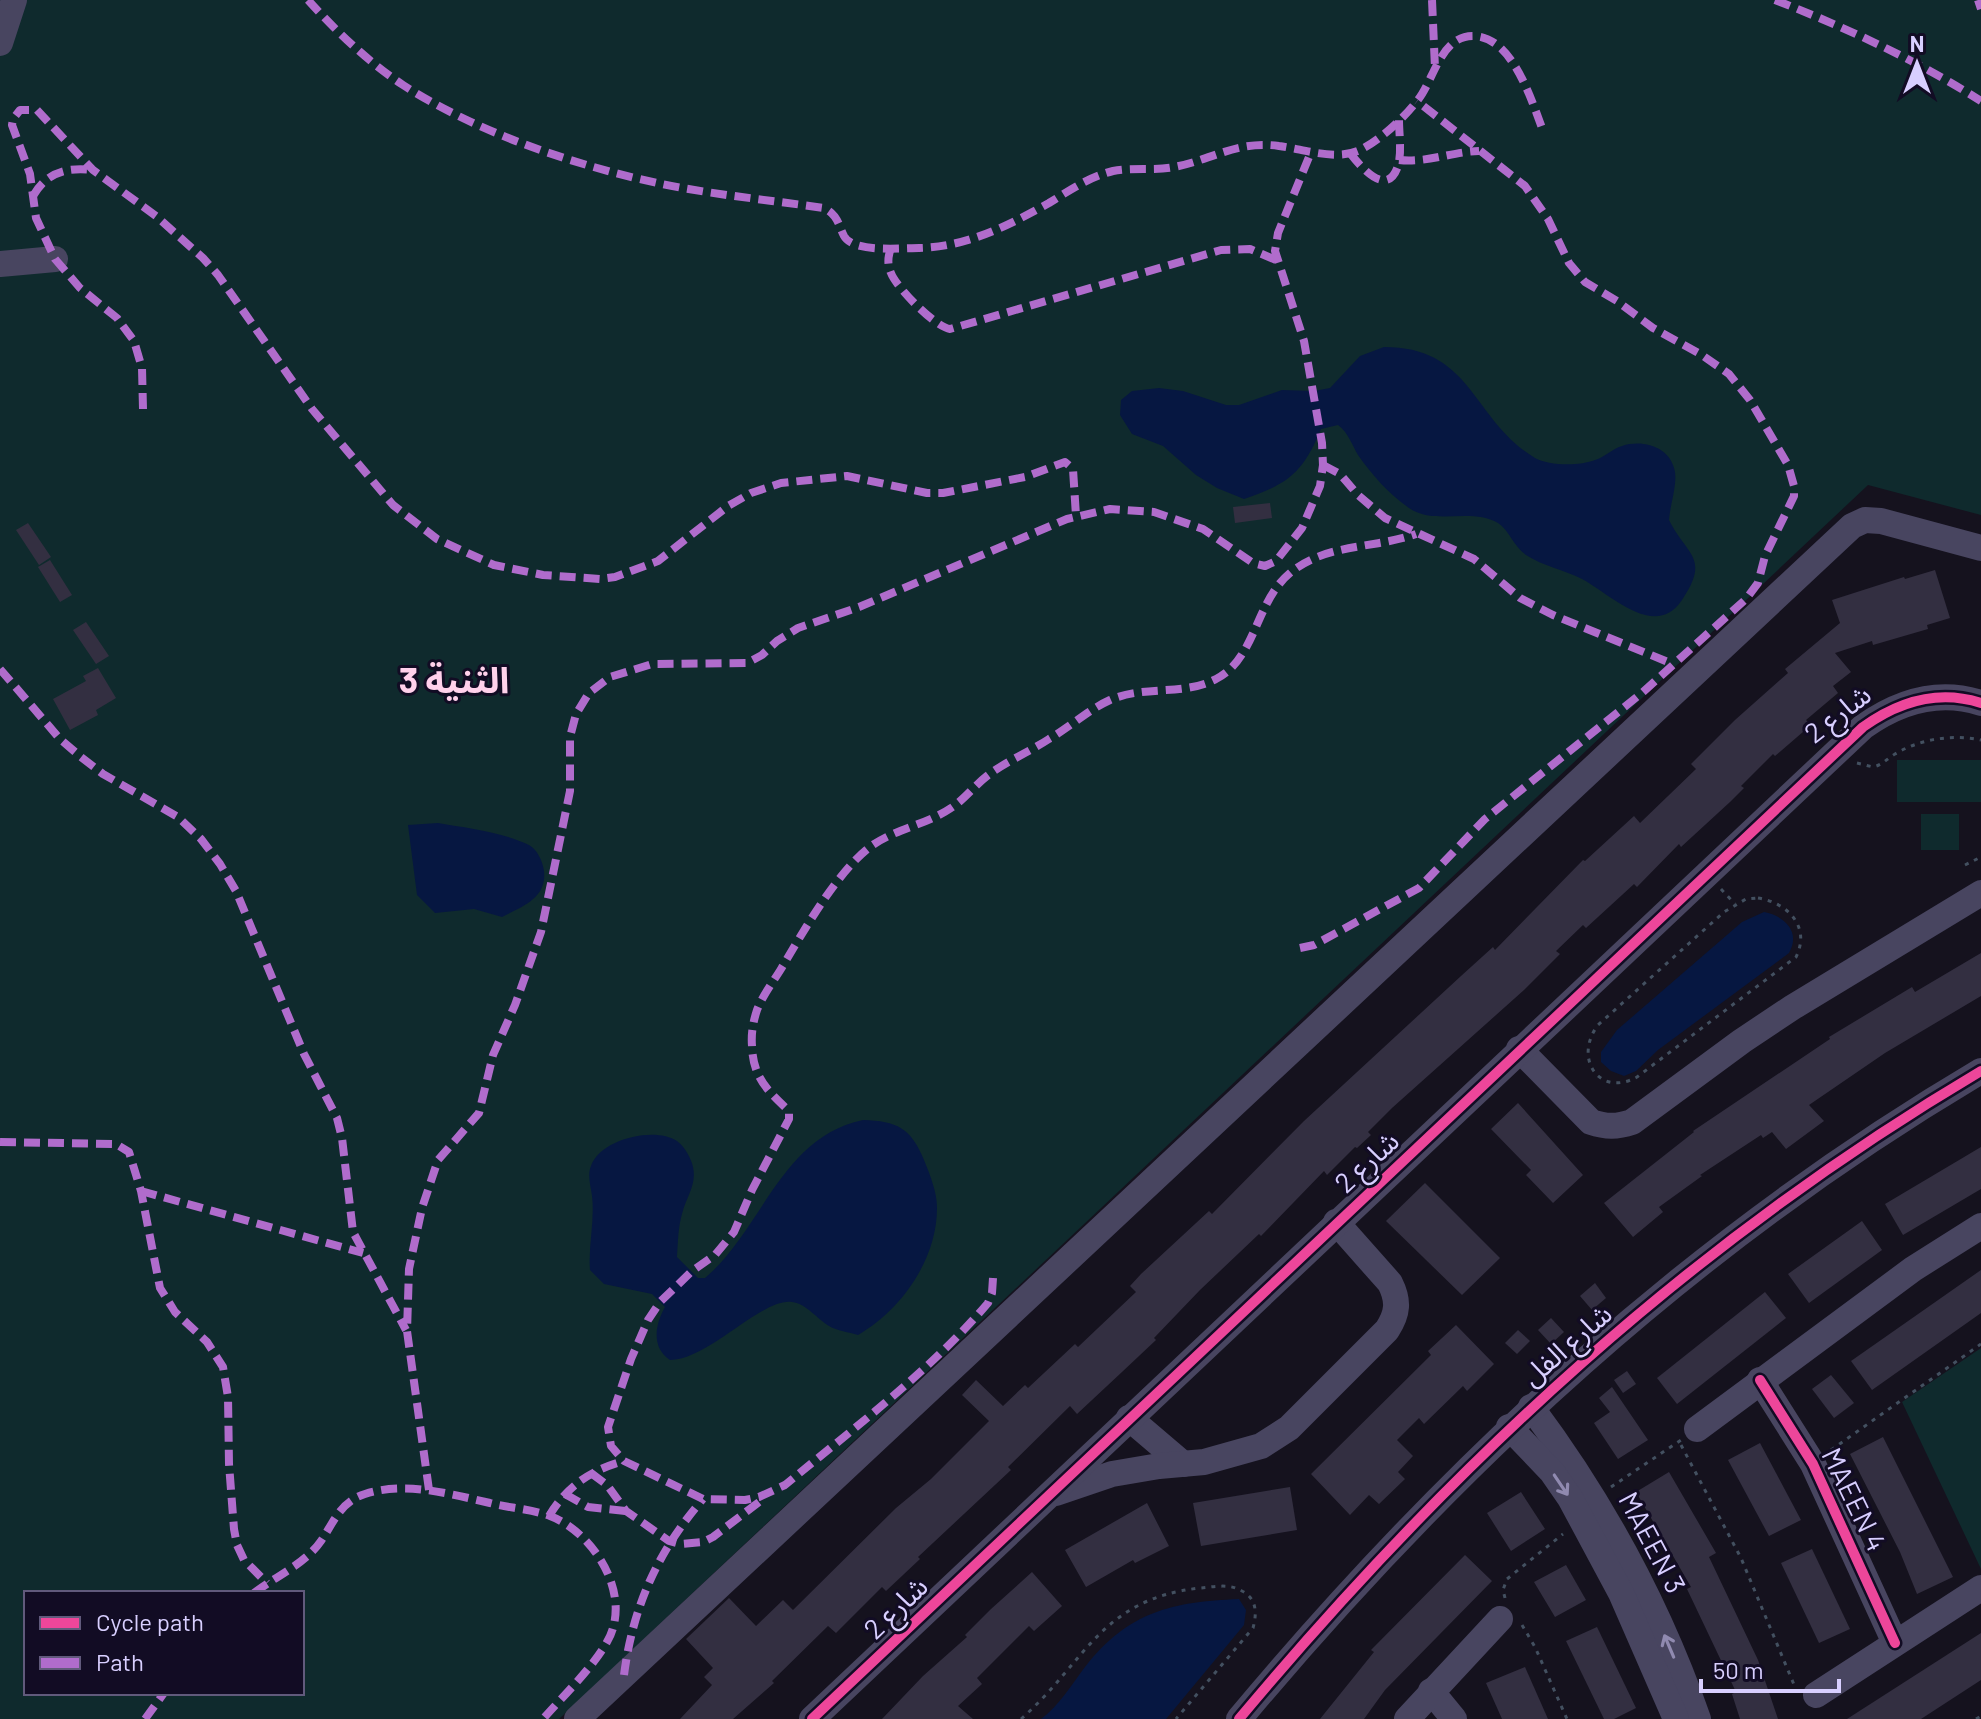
<svg xmlns="http://www.w3.org/2000/svg" width="1981" height="1719" font-family="Barlow,'Noto Sans Arabic',sans-serif">
  <style>
    .green { fill: #0f2a2d; fill-rule: evenodd }
    .water { fill: #061741 }
    .building { fill: #332f41 }
    .lines { fill: none; stroke-linecap: round; stroke-linejoin: round }
    .path { stroke: #435060; stroke-width: 3; stroke-dasharray: 4 6; stroke-linecap: butt }
    .minor { stroke: #484560; stroke-width: 26 }
    .quiet { stroke: #b06ccc; stroke-width: 8; stroke-dasharray: 16 8; stroke-linecap: butt }
    .cycleway-casing { stroke: #120c24; stroke-width: 15 }
    .cycleway { stroke: #ed469a; stroke-width: 10 }
    .oneway { stroke: #908ab0 }
    .labels { text-anchor: middle; dominant-baseline: central; stroke-width: 6; stroke-linejoin: round; paint-order: stroke }
    .street-label { font-size: 28px; fill: #d8cfff; stroke: #120c24 }
    .district-label { font-size: 36px; font-weight: bold; fill: #ffd1eb; stroke: #120c24 }
  </style>
  <rect width="100%" height="100%" fill="#15121e"/>
  <g class="green">
    <path d="M0 0H1981V515L1868 485 559 1719H0ZM26 1593H302V1693H26Z"/>
    <rect x="1897" y="760" width="84" height="42"/>
    <rect x="1921" y="814" width="38" height="36"/>
    <polygon points="1981,1348 1981,1569 1902,1402"/>
  </g>
  <g class="water">
    <path d="M1384 347C1473 347 1471 419 1535 458 1549 466 1580 466 1595 460 1605 457 1612 449 1622 446 1643 439 1671 447 1675 472 1677 486 1670 505 1669 520 1686 555 1711 557 1682 600 1655 641 1609 593 1582 579 1564 570 1543 566 1526 555 1514 547 1509 530 1498 523 1471 507 1435 526 1409 508 1388 493 1372 475 1358 455 1352 445 1348 432 1338 425L1321 429C1303 473 1288 484 1244 499L1217 488 1196 475 1163 446 1132 434 1120 415 1121 400 1132 391 1159 388 1183 391 1226 405H1239L1282 390 1314 391 1330 388 1360 356Z"/>
    <path d="M438 823C467 828 502 832 529 845 537 849 543 862 544 871 547 898 523 906 502 917L474 909 435 913 417 895 408 825Z"/>
    <path d="M1764 912C1785 916 1801 932 1789 953L1658 1050 1636 1071 1624 1076 1611 1071 1601 1062V1052L1617 1030 1742 922Z"/>
    <path d="M863 1120C897 1121 911 1128 924 1160 930 1175 937 1192 937 1208 937 1260 901 1310 858 1335 849 1332 837 1331 829 1326 817 1319 807 1304 792 1302 761 1298 709 1360 670 1360 651 1347 655 1325 665 1307L652 1294 604 1284 590 1270C588 1246 595 1221 592 1196 591 1187 587 1175 591 1166 600 1139 655 1126 677 1141 685 1147 691 1158 693 1167 697 1185 686 1197 682 1214 678 1228 678 1242 677 1257L698 1278H705C762 1230 781 1137 863 1120Z"/>
    <path d="M1239 1599 1246 1610 1244 1625 1166 1719H1041C1059 1706 1072 1684 1085 1667 1129 1611 1172 1602 1239 1599Z"/>
  </g>
  <g class="building">
    <polygon points="1270,503 1272,518 1235,523 1233,507"/>
    <polygon points="28,523 51,557 39,565 16,530"/>
    <polygon points="50,560 72,595 60,602 38,567"/>
    <polygon points="1935,570 1950,618 1927,625 1928,629 1873,645 1872,641 1835,653 1851,672 1833,686 1838,693 1806,720 1811,725 1775,756 1773,754 1741,786 1744,788 1730,802 1681,847 1679,844 1637,887 1634,884 1586,928 1583,925 1556,951 1560,954 1524,990 1392,1108 1368,1132 1371,1135 1357,1148 1355,1147 1327,1175 1324,1171 1261,1236 1259,1234 1200,1290 1154,1338 1156,1340 1122,1372 1077,1414 1070,1406 1008,1467 1011,1470 918,1557 920,1559 886,1591 882,1587 836,1633 828,1626 772,1681 774,1683 733,1719 680,1719 712,1685 704,1677 713,1668 686,1639 729,1598 756,1626 783,1600 793,1610 896,1508 931,1479 989,1421 962,1395 976,1380 1003,1406 1025,1385 1028,1388 1075,1344 1078,1347 1136,1292 1130,1286 1141,1274 1209,1211 1212,1214 1304,1121 1461,976 1493,947 1495,950 1583,860 1585,861 1634,816 1640,823 1696,769 1691,764 1735,720 1788,673 1785,669 1840,623 1832,600 1904,577 1905,579"/>
    <polygon points="86,622 109,656 96,664 73,630"/>
    <polygon points="98,668 116,698 96,710 98,715 70,730 53,699 86,681 83,676"/>
    <polygon points="1981,953 1981,996 1885,1053 1809,1105 1824,1121 1786,1149 1772,1132 1763,1138 1761,1135 1700,1175 1702,1176 1659,1207 1663,1212 1633,1237 1604,1203 1694,1132 1693,1131 1830,1039 1829,1037 1912,987 1915,992"/>
    <polygon points="1518,1103 1583,1175 1553,1203 1526,1175 1531,1170 1491,1129"/>
    <polygon points="1981,1147 1981,1189 1903,1235 1885,1204"/>
    <polygon points="1425,1183 1500,1258 1462,1295 1386,1221"/>
    <polygon points="1862,1221 1882,1250 1809,1303 1788,1274"/>
    <polygon points="1981,1270 1981,1313 1872,1390 1851,1361"/>
    <polygon points="1595,1283 1606,1298 1592,1310 1580,1296"/>
    <polygon points="1765,1292 1786,1318 1677,1404 1657,1378"/>
    <polygon points="1551,1318 1564,1332 1551,1344 1538,1330"/>
    <polygon points="1456,1325 1494,1364 1467,1391 1463,1386 1424,1424 1419,1418 1397,1440 1413,1456 1398,1472 1405,1479 1379,1504 1369,1495 1350,1515 1311,1474 1431,1355 1428,1351"/>
    <polygon points="1518,1330 1530,1341 1517,1354 1505,1343"/>
    <polygon points="1627,1371 1636,1384 1623,1393 1614,1380"/>
    <polygon points="1831,1375 1854,1403 1834,1418 1812,1389"/>
    <polygon points="1612,1387 1648,1440 1618,1459 1594,1423 1610,1412 1599,1398"/>
    <polygon points="1883,1437 1953,1577 1917,1594 1900,1552 1850,1454"/>
    <polygon points="1760,1443 1801,1520 1769,1536 1728,1460"/>
    <polygon points="1669,1472 1716,1553 1709,1557 1758,1660 1778,1719 1740,1719 1732,1694 1736,1692 1687,1589 1691,1587 1636,1492"/>
    <polygon points="1290,1487 1297,1530 1201,1546 1193,1503"/>
    <polygon points="1521,1492 1545,1529 1511,1551 1487,1513"/>
    <polygon points="1147,1503 1169,1546 1135,1563 1133,1560 1086,1587 1065,1550"/>
    <polygon points="1812,1549 1850,1629 1819,1643 1781,1563"/>
    <polygon points="1465,1555 1492,1581 1385,1690 1364,1719 1320,1719 1374,1652 1371,1650"/>
    <polygon points="1566,1565 1586,1600 1555,1617 1534,1582"/>
    <polygon points="1032,1572 1062,1606 1034,1631 1029,1626 977,1678 982,1684 958,1706 973,1719 882,1719 923,1676 967,1637 965,1635 991,1609"/>
    <polygon points="1597,1627 1636,1708 1614,1719 1604,1719 1566,1641"/>
    <polygon points="1981,1633 1981,1680 1921,1719 1847,1719"/>
    <polygon points="1525,1667 1548,1719 1502,1719 1486,1683"/>
  </g>
  <g class="lines">
    <g class="path">
      <path d="M1857 763 1873 767C1882 765 1887 759 1895 754 1920 739 1952 734 1981 740"/>
      <polyline points="1965,865 1981,857"/>
      <polyline points="1721,889 1735,904"/>
      <path d="M1758 898C1788 903 1811 927 1796 957L1637 1077C1599 1098 1573 1058 1598 1025L1724 912 1746 899Z"/>
      <polyline points="1681,1445 1741,1558 1795,1687"/>
      <polyline points="1831,1450 1981,1344"/>
      <polyline points="1611,1487 1681,1440"/>
      <polyline points="1505,1598 1503,1590 1507,1579 1563,1534"/>
      <polyline points="1522,1625 1535,1647 1567,1719"/>
      <path d="M1021 1719C1086 1662 1100 1599 1200 1588 1214 1587 1229 1583 1242 1591 1257 1599 1257 1613 1253 1628L1176 1719"/>
      <polyline points="1976,1719 1981,1716"/>
    </g>
    <g class="minor">
      <polyline points="0,43 14,0"/>
      <polyline points="0,264 55,259"/>
      <path d="M1519 1049 1591 1122C1606 1127 1617 1127 1632 1122L1742 1041 1793 1007 1981 893"/>
      <polyline points="1760,1380 1813,1464 1895,1643"/>
      <path d="M1531 1407C1602 1502 1659 1607 1698 1719"/>
      <polyline points="1129,1418 1183,1464"/>
      <polyline points="1509,1427 1552,1472 1570,1498 1621,1593 1676,1719"/>
      <polyline points="1697,1429 1913,1269 1981,1226"/>
      <path d="M1056 1493 1112 1474 1159 1466 1204 1462 1261 1446 1289 1428 1387 1330C1398 1313 1399 1301 1390 1283L1336 1222"/>
      <polyline points="1431,1691 1454,1719"/>
      <polyline points="1816,1695 1981,1588"/>
      <path d="M577 1719C1001 1319 1430 926 1852 526L1865 520 1881 521 1981 548"/>
      <path d="M812 1719 1863 727C1898 702 1938 689 1981 703"/>
      <path d="M1239 1719C1454 1462 1692 1242 1981 1071"/>
      <polyline points="1407,1719 1500,1619"/>
    </g>
    <g class="quiet">
      <path d="M308 0C336 31 367 61 403 85 476 132 576 166 662 184 715 195 770 200 824 208 838 215 838 224 844 236 853 253 901 248 919 248 966 247 1008 226 1049 203 1070 190 1089 177 1113 171 1133 167 1154 171 1174 167 1212 160 1237 140 1279 146 1304 149 1338 162 1362 149 1382 138 1403 119 1417 101 1434 81 1440 36 1473 36 1512 36 1531 99 1542 128"/>
      <polyline points="1432,0 1435,68"/>
      <path d="M1775 0C1847 28 1916 60 1981 101"/>
      <polyline points="1978,0 1981,9"/>
      <path d="M1350 153C1360 166 1387 199 1398 166 1402 152 1399 134 1399 120"/>
      <path d="M1399 160C1427 163 1451 152 1479 151"/>
      <path d="M33 196C47 172 67 167 93 170"/>
      <path d="M891 248C888 256 887 264 891 273 896 287 935 327 950 329L1221 250 1250 249 1276 260"/>
      <polyline points="143,409 142,368 134,341 117,318 80,288 55,259 36,218 30,174 12,125 13,119 20,110 37,110 93,170 156,216 203,258 218,275 312,409 393,505 437,539 494,565 543,575 600,579 615,577 658,561 728,506 751,493 781,483 847,476 927,493 943,493 1025,477 1065,462 1073,469 1076,516"/>
      <polyline points="1323,465 1340,474 1358,495 1385,518 1474,559 1520,598 1553,615 1673,664"/>
      <polyline points="0,669 60,739 81,757 103,774 178,817 201,839 220,864 236,891 304,1054 337,1118 342,1138 353,1232 406,1330"/>
      <polyline points="1300,948 1314,945 1419,888 1485,819 1643,692 1746,599 1758,583 1765,556 1794,496 1794,486 1788,465 1750,400 1729,374 1702,355 1653,328 1617,301 1585,282 1569,263 1548,219 1525,186 1417,101"/>
      <polyline points="0,1142 116,1144 129,1152 141,1191 160,1288 175,1312 207,1342 223,1367 228,1397 229,1464 234,1529 237,1545 244,1560 267,1583"/>
      <polyline points="141,1191 363,1253"/>
      <path d="M993 1278 992 1293 988 1303C931 1370 853 1429 785 1485L759 1497 745 1500 703 1499 624 1461 611 1446 608 1427 631 1359 648 1320 660 1302 692 1271 715 1255 734 1232 752 1190 789 1119V1111C768 1091 753 1078 752 1046 751 1034 753 1022 757 1010 763 995 773 982 781 969 803 932 836 873 870 847 894 829 926 825 951 808 965 799 974 786 987 776 1005 762 1029 752 1049 739 1070 727 1088 710 1110 700 1144 685 1184 696 1216 679 1256 659 1255 602 1290 573 1326 543 1374 549 1416 534"/>
      <polyline points="591,1473 607,1485 626,1511 669,1541 680,1544 703,1542 713,1537 763,1499"/>
      <polyline points="429,1490 407,1331 409,1269 422,1208 438,1160 479,1113 493,1055 515,1005 541,932 570,791 570,737 576,714 589,693 610,677 652,664 747,663 762,655 777,641 798,628 859,607 1067,519 1110,509 1154,512 1203,529 1253,563 1265,566 1276,561 1302,528 1320,486 1323,465 1322,443 1304,341 1275,251 1278,233 1311,152"/>
      <polyline points="565,1494 588,1507 626,1511"/>
      <path d="M549 1516C567 1486 591 1470 624 1461"/>
      <path d="M254 1593C276 1576 305 1564 321 1541 334 1522 340 1502 365 1494 406 1481 450 1494 490 1503 509 1508 531 1509 550 1516 590 1531 626 1584 613 1628 606 1655 562 1697 543 1719"/>
      <path d="M624 1675C633 1606 658 1551 703 1499"/>
      <polyline points="145,1719 164,1693"/>
    </g>
    <defs>
      <g id="cycleway">
        <polyline points="1760,1380 1813,1464 1895,1643"/>
        <path d="M812 1719 1863 727C1898 702 1938 689 1981 703"/>
        <path d="M1239 1719C1454 1462 1692 1242 1981 1071"/>
      </g>
    </defs>
    <use href="#cycleway" class="cycleway-casing"/>
    <use href="#cycleway" class="cycleway"/>
  </g>
  <defs><path id="oneway-shaft" d="M-6 0H5M1.5-3L5.5 0L1.5 3" fill="none" stroke-width="1.6" stroke-linecap="round" stroke-linejoin="round" transform="scale(2)"/></defs>
  <g class="oneway">
    <use href="#oneway-shaft" transform="translate(1561 1485) rotate(56)"/>
    <use href="#oneway-shaft" transform="translate(1669 1646) rotate(-113)"/>
  </g>
  <g class="labels">
    <g class="street-label">
      <text transform="translate(1837 713) rotate(-38)">شارع 2</text>
      <text transform="translate(1366 1161) rotate(-43)">شارع 2</text>
      <text transform="translate(1566 1344) rotate(-41)">شارع الفل</text>
      <text transform="translate(1855 1499) rotate(64)">MAEEN 4</text>
      <text transform="translate(1653 1542) rotate(62)">MAEEN 3</text>
      <text transform="translate(895 1607) rotate(-44)">شارع 2</text>
    </g>
    <g class="district-label">
      <text x="454" y="678">الثنية 3</text>
    </g>
  </g>
  <rect x="24" y="1591" width="280" height="104" fill="#120c24" stroke="#615a7c" stroke-width="2"/>
  <rect x="40" y="1617" width="40" height="12" fill="#ed469a" stroke="#615a7c" stroke-width="2"/>
  <text x="96" y="1631" font-size="24" fill="#d8cfff">Cycle path</text>
  <rect x="40" y="1657" width="40" height="12" fill="#b06ccc" stroke="#615a7c" stroke-width="2"/>
  <text x="96" y="1671" font-size="24" fill="#d8cfff">Path</text>
  <g transform="translate(1917 64)" stroke="#120c24" stroke-width="6" paint-order="stroke">
  <path d="M0-6L14 30L0 20L-14 30Z" fill="#d8cfff"/>
  <text y="-12" font-size="22" font-weight="bold" text-anchor="middle" fill="#d8cfff">N</text>
  </g>
  <path d="M1701 1679v12h138v-12" fill="none" stroke="#d8cfff" stroke-width="4"/>
  <text x="1713" y="1679" font-size="24" fill="#d8cfff" stroke="#120c24" stroke-width="6" paint-order="stroke">50 m</text>
</svg>
